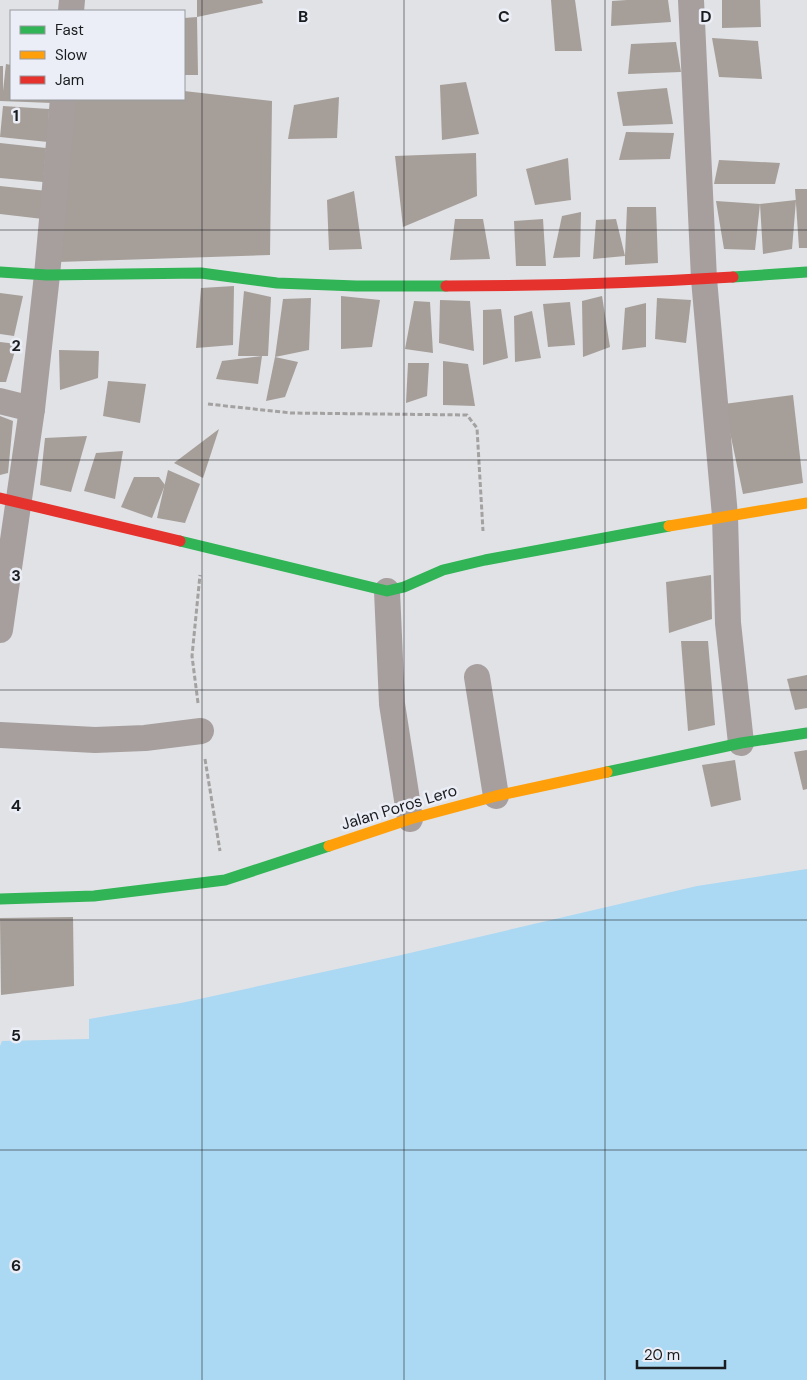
<svg xmlns="http://www.w3.org/2000/svg" width="807" height="1380" font-family="'DM Sans',sans-serif">
  <style>
    .water { fill: #abd8f2 }
    .building { fill: #a69e99 }
    .lines { fill: none; stroke-linecap: round; stroke-linejoin: round }
    .path { stroke: #a4a1a1; stroke-width: 3; stroke-dasharray: 5 2.5; stroke-linecap: butt }
    .street { stroke: #a79f9e; stroke-width: 26 }
    .fast { stroke: #30b455; stroke-width: 11 }
    .slow { stroke: #ff9f0a; stroke-width: 11 }
    .jam { stroke: #e5322d; stroke-width: 11 }
    .grid { fill: none; stroke: #1b1c1f; stroke-width: 1; stroke-opacity: 0.55 }
    .labels { text-anchor: middle; dominant-baseline: central; stroke-width: 5; stroke-linejoin: round; paint-order: stroke }
    .street-label { font-size: 16px; fill: #1b1c1f; stroke: #ebeef6 }
    .grid-label { font-size: 16px; text-anchor: middle; font-weight: bold; fill: #1b1c1f; stroke: #ebeef6; stroke-width: 5; stroke-linejoin: round; paint-order: stroke }
  </style>
  <rect width="100%" height="100%" fill="#e0e2e6"/>
  <polygon class="water" points="807,869 807,1380 0,1380 0,1046 2,1041 89,1039 89,1019 181,1003 397,956 697,886"/>
  <g class="building">
    <polygon points="197,0 262,0 263,3 197,17"/>
    <polygon points="551,0 575,0 582,51 555,51"/>
    <polygon points="627,0 668,0 671,22 611,26 612,1"/>
    <polygon points="722,0 760,0 761,27 722,28"/>
    <polygon points="197,17 198,75 184,75 184,18"/>
    <polygon points="712,38 758,41 762,79 719,77"/>
    <polygon points="676,42 681,72 628,74 631,44"/>
    <polygon points="6,64 11,65 11,99 54,99 53,103 0,101 0,66 3,66 3,91"/>
    <polygon points="466,82 479,134 442,140 440,85"/>
    <polygon points="667,88 673,124 623,126 617,92"/>
    <polygon points="184,91 272,101 270,255 58,262 71,99 184,99"/>
    <polygon points="339,97 337,138 288,139 294,105"/>
    <polygon points="3,106 49,109 48,142 0,137"/>
    <polygon points="626,132 674,133 670,159 619,160"/>
    <polygon points="0,143 46,148 43,182 0,178"/>
    <polygon points="476,153 477,196 403,227 395,156"/>
    <polygon points="568,158 571,200 535,205 526,169"/>
    <polygon points="719,160 780,163 775,184 714,184"/>
    <polygon points="0,186 47,191 43,219 0,214"/>
    <polygon points="795,189 807,189 807,248 799,248"/>
    <polygon points="354,191 362,249 329,250 327,200"/>
    <polygon points="796,200 792,249 763,254 760,204 755,250 724,249 716,201 760,204"/>
    <polygon points="627,207 656,207 658,263 625,265 625,256 593,259 596,220 616,219 625,256"/>
    <polygon points="581,212 580,257 553,258 562,216"/>
    <polygon points="455,219 483,219 490,259 450,260"/>
    <polygon points="543,219 546,266 516,266 514,221"/>
    <polygon points="234,286 233,345 196,348 201,288"/>
    <polygon points="244,291 271,297 268,356 262,356 258,384 216,379 222,361 262,356 238,356"/>
    <polygon points="0,293 23,296 14,336 0,334"/>
    <polygon points="341,296 380,300 372,347 341,349"/>
    <polygon points="602,296 610,347 583,357 582,301"/>
    <polygon points="311,298 309,350 275,357 283,299"/>
    <polygon points="657,298 691,300 686,343 655,339"/>
    <polygon points="440,300 470,301 474,351 439,343"/>
    <polygon points="414,301 430,302 433,353 405,349"/>
    <polygon points="570,302 575,345 548,347 543,304"/>
    <polygon points="646,303 646,347 622,350 625,308"/>
    <polygon points="501,309 508,358 483,365 483,310"/>
    <polygon points="532,311 541,358 515,362 514,316"/>
    <polygon points="0,342 17,344 6,382 0,382"/>
    <polygon points="59,350 99,351 98,378 60,390"/>
    <polygon points="275,357 298,362 285,397 266,401"/>
    <polygon points="443,361 468,364 475,406 443,405"/>
    <polygon points="408,363 429,363 427,396 406,403"/>
    <polygon points="108,381 146,384 140,423 103,416"/>
    <polygon points="793,395 803,483 743,494 724,404"/>
    <polygon points="0,416 13,421 8,473 0,475"/>
    <polygon points="219,429 203,478 174,463"/>
    <polygon points="87,436 71,492 40,485 45,438"/>
    <polygon points="123,451 115,499 84,491 96,453"/>
    <polygon points="168,470 200,484 185,523 157,518"/>
    <polygon points="134,477 159,477 165,485 152,518 121,507"/>
    <polygon points="711,575 712,619 669,633 666,582"/>
    <polygon points="681,641 708,641 715,725 688,731"/>
    <polygon points="807,675 807,708 795,710 787,679"/>
    <polygon points="807,750 807,789 803,790 794,752"/>
    <polygon points="735,760 741,800 711,807 702,765"/>
    <polygon points="73,917 74,986 1,995 0,918"/>
  </g>
  <g class="lines">
    <g class="path">
      <polyline points="208,404 291,413 467,415 477,428 483,531"/>
      <polyline points="198,703 192,656 200,575"/>
      <polyline points="205,759 220,851"/>
    </g>
    <g class="street">
      <polyline points="691,0 704,279 725,516 728,623 741,743"/>
      <polyline points="71,11 72,0"/>
      <polyline points="0,401 32,409"/>
      <polyline points="387,591 392,704 410,819"/>
      <polyline points="0,630 32,409 47,275 63,99"/>
      <polyline points="477,677 496,796"/>
      <polyline points="0,735 95,740 145,738 201,731"/>
    </g>
    <g class="fast">
      <polyline points="0,272 47,275 201,273 277,283 356,286 446,286"/>
      <polyline points="733,277 807,272"/>
      <polyline points="180,541 387,591 404,587 443,570 485,560 669,526"/>
      <polyline points="607,772 741,743 807,733"/>
      <polyline points="0,899 94,896 225,880 329,846"/>
    </g>
    <g class="slow">
      <polyline points="669,526 807,503"/>
      <polyline points="329,846 410,819 496,796 607,772"/>
    </g>
    <g class="jam">
      <path d="M446 286C542 286 637 283 733 277"/>
      <polyline points="0,498 180,541"/>
    </g>
  </g>
  <path class="grid" d="M202 0V1380M404 0V1380M605 0V1380M0 230H807M0 460H807M0 690H807M0 920H807M0 1150H807"/>
  <g class="labels">
    <g class="street-label">
      <text transform="translate(399 807) rotate(-17)">Jalan Poros Lero</text>
    </g>
  </g>
  <g class="grid-label">
    <text x="303" y="22">B</text>
    <text x="504" y="22">C</text>
    <text x="706" y="22">D</text>
    <text x="16" y="121">1</text>
    <text x="16" y="351">2</text>
    <text x="16" y="581">3</text>
    <text x="16" y="811">4</text>
    <text x="16" y="1041">5</text>
    <text x="16" y="1271">6</text>
  </g>
  <rect x="10" y="10" width="175" height="90" fill="#ebeef6" stroke="#989aa0"/>
  <rect x="20" y="26" width="25" height="8" fill="#30b455" stroke="#989aa0"/>
  <text x="55" y="35" font-size="15" fill="#1b1c1f">Fast</text>
  <rect x="20" y="51" width="25" height="8" fill="#ff9f0a" stroke="#989aa0"/>
  <text x="55" y="60" font-size="15" fill="#1b1c1f">Slow</text>
  <rect x="20" y="76" width="25" height="8" fill="#e5322d" stroke="#989aa0"/>
  <text x="55" y="85" font-size="15" fill="#1b1c1f">Jam</text>
  <path d="M637 1360v8h88v-8" fill="none" stroke="#1b1c1f" stroke-width="2.5"/>
  <text x="644" y="1360" font-size="15" fill="#1b1c1f" stroke="#ebeef6" stroke-width="4" paint-order="stroke">20 m</text>
</svg>
